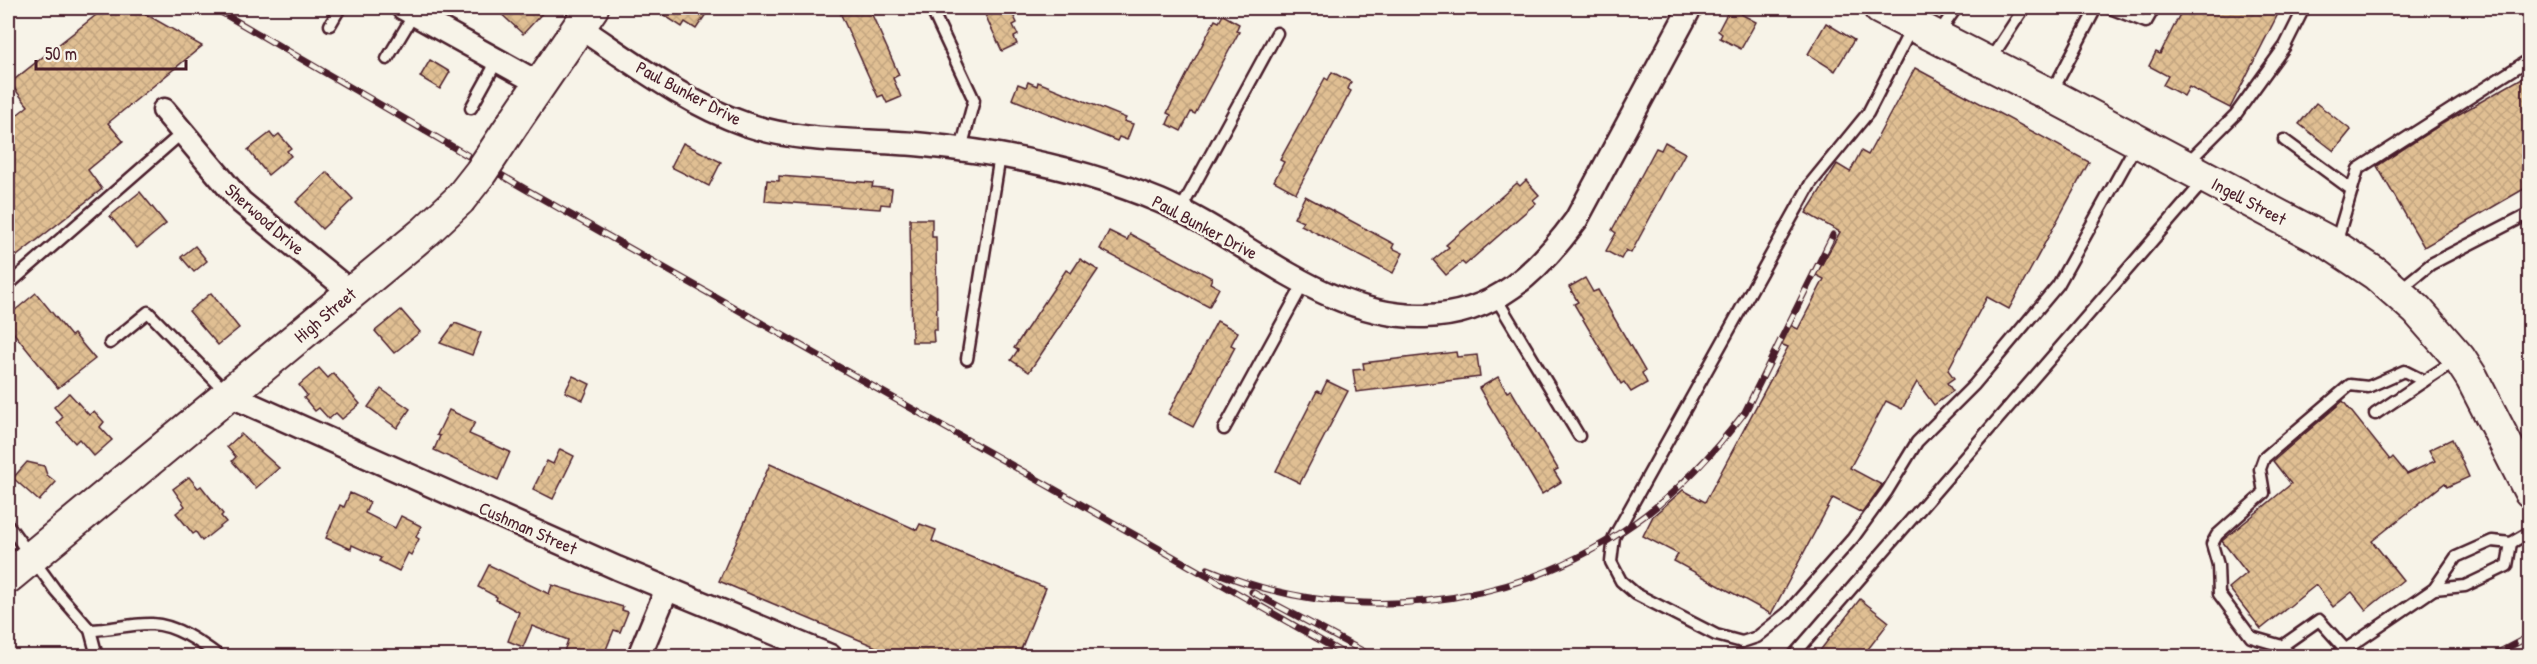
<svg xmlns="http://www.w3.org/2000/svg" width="2537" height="664" font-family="'Patrick Hand',sans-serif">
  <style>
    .building { fill: url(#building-cross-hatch); stroke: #4a1f2b; stroke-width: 1.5 }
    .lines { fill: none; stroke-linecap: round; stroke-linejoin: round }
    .lane-casing { stroke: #4a1f2b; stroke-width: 15 }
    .street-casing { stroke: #4a1f2b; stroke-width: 27 }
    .secondary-casing { stroke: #4a1f2b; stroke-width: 36 }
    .lane { stroke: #f7f3e8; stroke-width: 10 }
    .street { stroke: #f7f3e8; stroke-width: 22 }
    .secondary { stroke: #f7f3e8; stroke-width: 32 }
    .rail-casing { stroke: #4a1f2b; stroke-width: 7 }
    .rail { stroke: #f7f3e8; stroke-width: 4.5; stroke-dasharray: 14; stroke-linecap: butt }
    .secondary-bridge-casing { stroke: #4a1f2b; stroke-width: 36; stroke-linecap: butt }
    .secondary-bridge { stroke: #f7f3e8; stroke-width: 32 }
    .labels { text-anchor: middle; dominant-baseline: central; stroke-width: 5; stroke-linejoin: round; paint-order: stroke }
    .street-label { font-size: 18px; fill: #4a1f2b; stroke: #f7f3e8 }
  </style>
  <defs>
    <pattern id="building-cross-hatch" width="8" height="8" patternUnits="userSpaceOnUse" patternTransform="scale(1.5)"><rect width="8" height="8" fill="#e0bf93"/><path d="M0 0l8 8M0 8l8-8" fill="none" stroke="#c2a47f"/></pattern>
  </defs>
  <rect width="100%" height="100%" fill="#f7f3e8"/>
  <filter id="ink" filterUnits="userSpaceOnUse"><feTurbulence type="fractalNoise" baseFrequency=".0167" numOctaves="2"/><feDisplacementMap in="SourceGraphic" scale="12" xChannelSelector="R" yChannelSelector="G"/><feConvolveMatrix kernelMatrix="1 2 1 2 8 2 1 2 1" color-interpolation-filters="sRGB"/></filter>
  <g filter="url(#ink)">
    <g class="building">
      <polygon points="105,8 135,8 202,46 108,123 123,141 88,170 102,189 8,263 8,122 28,106 10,83"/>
      <polygon points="495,8 547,8 523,34"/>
      <polygon points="653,8 710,8 696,29 685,22 682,27"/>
      <polygon points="838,8 869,8 899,75 893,78 901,97 887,103 883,95 878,97"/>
      <polygon points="982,8 1010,8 1017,23 1013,25 1018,35 1014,37 1017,44 1002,51"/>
      <polygon points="1730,8 1756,22 1741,49 1720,38 1722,34 1718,31"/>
      <polygon points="2183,8 2281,8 2230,108 2189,87 2184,96 2163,85 2168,76 2149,66 2156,52 2160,54"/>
      <polygon points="1223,15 1239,24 1236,31 1239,32 1195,114 1191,112 1181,131 1167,124 1171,115 1167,113 1215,20 1219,22"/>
      <polygon points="1826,23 1854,40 1835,71 1808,54"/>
      <polygon points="430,60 450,72 440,89 420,77"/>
      <polygon points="1915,68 2089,162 2009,309 1987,297 1948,370 1954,378 1947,383 1953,391 1934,405 1917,382 1902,409 1886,401 1850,468 1882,485 1862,513 1833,498 1771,614 1674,561 1678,554 1643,536 1653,516 1683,490 1705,502 1788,347 1780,344 1790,325 1798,329 1824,279 1816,275 1840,232 1806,213 1837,164 1850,172 1861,151 1868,155"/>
      <polygon points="1332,72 1351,82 1348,89 1351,91 1296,193 1274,181 1284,162 1280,160 1325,78 1328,80"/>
      <polygon points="2529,74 2529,186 2424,247 2377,166 2440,125"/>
      <polygon points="1028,82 1037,86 1038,82 1126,118 1124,121 1133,124 1127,140 1119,137 1117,141 1012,99 1018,84 1026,87"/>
      <polygon points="2316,103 2351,130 2334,151 2299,124"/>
      <polygon points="270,133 274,138 279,134 291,148 287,151 291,156 268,175 248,150"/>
      <polygon points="1665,142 1685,153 1631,253 1626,250 1621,259 1606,251 1616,233 1612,230 1656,148 1661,150"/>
      <polygon points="683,143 721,162 709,186 671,167"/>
      <polygon points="327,172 353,199 322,229 296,202"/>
      <polygon points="779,176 873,183 872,187 892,189 890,205 881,204 880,209 765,201 767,180 779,181"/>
      <polygon points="1526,180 1539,195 1533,200 1536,203 1465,265 1462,262 1446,275 1433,260 1449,247 1446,245 1517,183 1520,186"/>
      <polygon points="140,192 166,224 137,248 110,216"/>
      <polygon points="1305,196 1394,244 1392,248 1403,253 1393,273 1301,225 1303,222 1294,218"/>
      <polygon points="910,219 932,219 932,237 936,237 937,330 933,330 934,342 912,342"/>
      <polygon points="1109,231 1127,240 1130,234 1212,278 1210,283 1219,288 1209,307 1100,249"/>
      <polygon points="195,246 207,261 194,272 181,257"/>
      <polygon points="1080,259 1098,270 1029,372 1011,360 1018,350 1014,348 1066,270 1071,273"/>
      <polygon points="1585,278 1593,292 1598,290 1645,371 1642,373 1647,383 1631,392 1624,382 1621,384 1574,304 1578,302 1569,287"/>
      <polygon points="36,293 71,336 74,334 95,359 58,388 8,326 8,316"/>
      <polygon points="211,293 239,328 218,345 189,311"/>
      <polygon points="401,310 420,332 394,353 375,331"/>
      <polygon points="1217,321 1238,332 1231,345 1235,347 1193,427 1168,414"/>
      <polygon points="455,323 481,333 472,355 440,343"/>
      <polygon points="1456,352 1457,357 1477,355 1480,377 1356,392 1353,370 1364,369 1363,363"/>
      <polygon points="319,368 328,378 333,373 360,404 342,419 336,413 329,419 319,408 315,411 304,398 307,395 299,385"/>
      <polygon points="573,376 590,384 583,400 565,392"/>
      <polygon points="1498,377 1507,392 1511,390 1558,469 1554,471 1561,482 1542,494 1479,388"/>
      <polygon points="1327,381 1348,391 1300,483 1276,471 1317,391 1321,393"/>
      <polygon points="381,389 410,409 397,428 368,407"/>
      <polygon points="69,393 89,415 94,411 104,422 100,427 112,440 94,456 79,439 75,443 57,423 63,417 54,407"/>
      <polygon points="2343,401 2390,460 2393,457 2407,474 2435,461 2429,450 2452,439 2469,477 2447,487 2445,483 2372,541 2403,580 2366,610 2352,592 2333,607 2316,585 2261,629 2229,588 2247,573 2222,541 2291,484 2273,461"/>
      <polygon points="449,410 475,422 469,434 510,452 498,480 434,450 440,436 437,435"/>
      <polygon points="241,434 279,468 256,488 232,461 236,457 227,447"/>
      <polygon points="560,449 574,456 553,499 533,489 547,461 553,464"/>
      <polygon points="27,462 44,466 47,475 56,482 39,501 13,478"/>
      <polygon points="770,464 917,530 920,524 936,530 932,541 1046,588 1018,657 900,657 719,581"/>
      <polygon points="189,477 198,488 201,486 223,514 221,516 226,522 202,541 196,532 193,534 176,513 185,506 173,489"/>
      <polygon points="350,493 370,502 365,513 395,528 401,516 421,526 416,537 419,539 411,555 408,553 399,571 379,561 381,558 352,545 351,549 326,538 340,505 344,507"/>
      <polygon points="489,565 549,594 552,585 623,607 622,610 628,612 620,632 614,630 603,657 562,657 568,640 532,626 523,647 508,641 519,612 496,600 497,597 478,587"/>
      <polygon points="1860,599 1889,622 1862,657 1815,657"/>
    </g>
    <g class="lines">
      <defs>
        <g id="lane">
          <polyline points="931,8 974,100 961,149"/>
          <polyline points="2110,8 2146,22 2154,8"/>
          <polyline points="330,25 340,8"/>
          <polyline points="1911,29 1868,113 1811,183 1614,537 1611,562 1621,581 1636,594 1716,635 1742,642 1757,637 1787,613 1853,538 1887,491 1917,442 1974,385 2058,285 2136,145"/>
          <polyline points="1938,34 1956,8"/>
          <polyline points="387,59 414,14"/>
          <polyline points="1990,60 2024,8"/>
          <polyline points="2052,92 2096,8"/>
          <polyline points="471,108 497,61"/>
          <polyline points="2284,140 2352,190"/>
          <polyline points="2186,164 2236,114 2285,46 2304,8"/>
          <polyline points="1180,211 1277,33"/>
          <polyline points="2336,243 2358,169 2530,59"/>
          <polyline points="8,285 182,133"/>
          <polyline points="2398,291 2431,264 2530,213"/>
          <polyline points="1496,298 1579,436"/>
          <polyline points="110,343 148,312 226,392"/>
          <polyline points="967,359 1000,156"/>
          <polyline points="2375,414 2424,381"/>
          <polyline points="1224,429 1305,281"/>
          <polyline points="8,525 56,591 90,630 97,656"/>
          <polyline points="2434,589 2465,586 2507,566 2511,543"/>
          <path d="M90 630C111 630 131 623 152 624 176 625 200 642 219 656"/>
          <polyline points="2282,646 2251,637 2219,594 2218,565 2212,544 2217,535 2264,493 2260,469 2264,458 2350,385 2368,387 2404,371 2424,381 2456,360"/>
          <polyline points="1793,656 2204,181"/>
          <polyline points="2291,656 2282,646 2319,620 2347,651"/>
          <polyline points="2336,656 2434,589 2456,557 2492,541 2511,543 2530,532"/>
        </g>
        <g id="street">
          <polyline points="403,8 540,84"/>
          <path d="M579 27C632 62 685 103 745 124 803 144 865 139 925 145 1005 153 1086 170 1160 201 1247 238 1325 319 1425 316 1494 315 1538 272 1576 220L1690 8"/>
          <polyline points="164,110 241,202 352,293"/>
          <polyline points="229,395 617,568 830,656"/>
          <polyline points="639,656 667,589"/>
        </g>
        <g id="secondary">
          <polyline points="1880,8 2058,99 2328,242 2376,274 2417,310 2459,358 2472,378 2530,491"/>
          <polyline points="514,122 592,8"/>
          <polyline points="8,577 426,231 459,200"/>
        </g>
      </defs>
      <use href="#lane" class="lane-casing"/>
      <use href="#street" class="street-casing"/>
      <use href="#secondary" class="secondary-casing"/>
      <use href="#lane" class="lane"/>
      <use href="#street" class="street"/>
      <use href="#secondary" class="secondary"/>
      <defs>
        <g id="rail">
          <polyline points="214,8 527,190 1348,656"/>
          <path d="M1208 569C1347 627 1510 611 1633 524 1677 494 1713 454 1745 412L1833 235"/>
          <polyline points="1252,592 1372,656"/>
          <polyline points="2492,656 2530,636"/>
        </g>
      </defs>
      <use href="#rail" class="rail-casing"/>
      <use href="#rail" class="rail"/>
      <defs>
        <polyline id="secondary-bridge" points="459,200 481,172 514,122"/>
      </defs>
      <use href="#secondary-bridge" class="secondary-bridge-casing"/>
      <use href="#secondary-bridge" class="secondary-bridge"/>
    </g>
  </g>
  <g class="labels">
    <g class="street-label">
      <text transform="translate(689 93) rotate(28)">Paul Bunker Drive</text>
      <text transform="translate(2249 201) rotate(28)">Ingell Street</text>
      <text transform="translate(265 219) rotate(41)">Sherwood Drive</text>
      <text transform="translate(1205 227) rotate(28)">Paul Bunker Drive</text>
      <text transform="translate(325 315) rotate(-40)">High Street</text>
      <text transform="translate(528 528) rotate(24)">Cushman Street</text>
    </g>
  </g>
  <rect width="2537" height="664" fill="none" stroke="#f7f3e8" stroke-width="30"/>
  <rect x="15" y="15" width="2507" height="634" fill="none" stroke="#4a1f2b" stroke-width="2" filter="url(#ink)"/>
  <path d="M36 60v9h150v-9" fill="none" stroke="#4a1f2b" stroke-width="3"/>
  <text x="45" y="60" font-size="18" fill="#4a1f2b" stroke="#f7f3e8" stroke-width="4.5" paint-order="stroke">50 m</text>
</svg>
